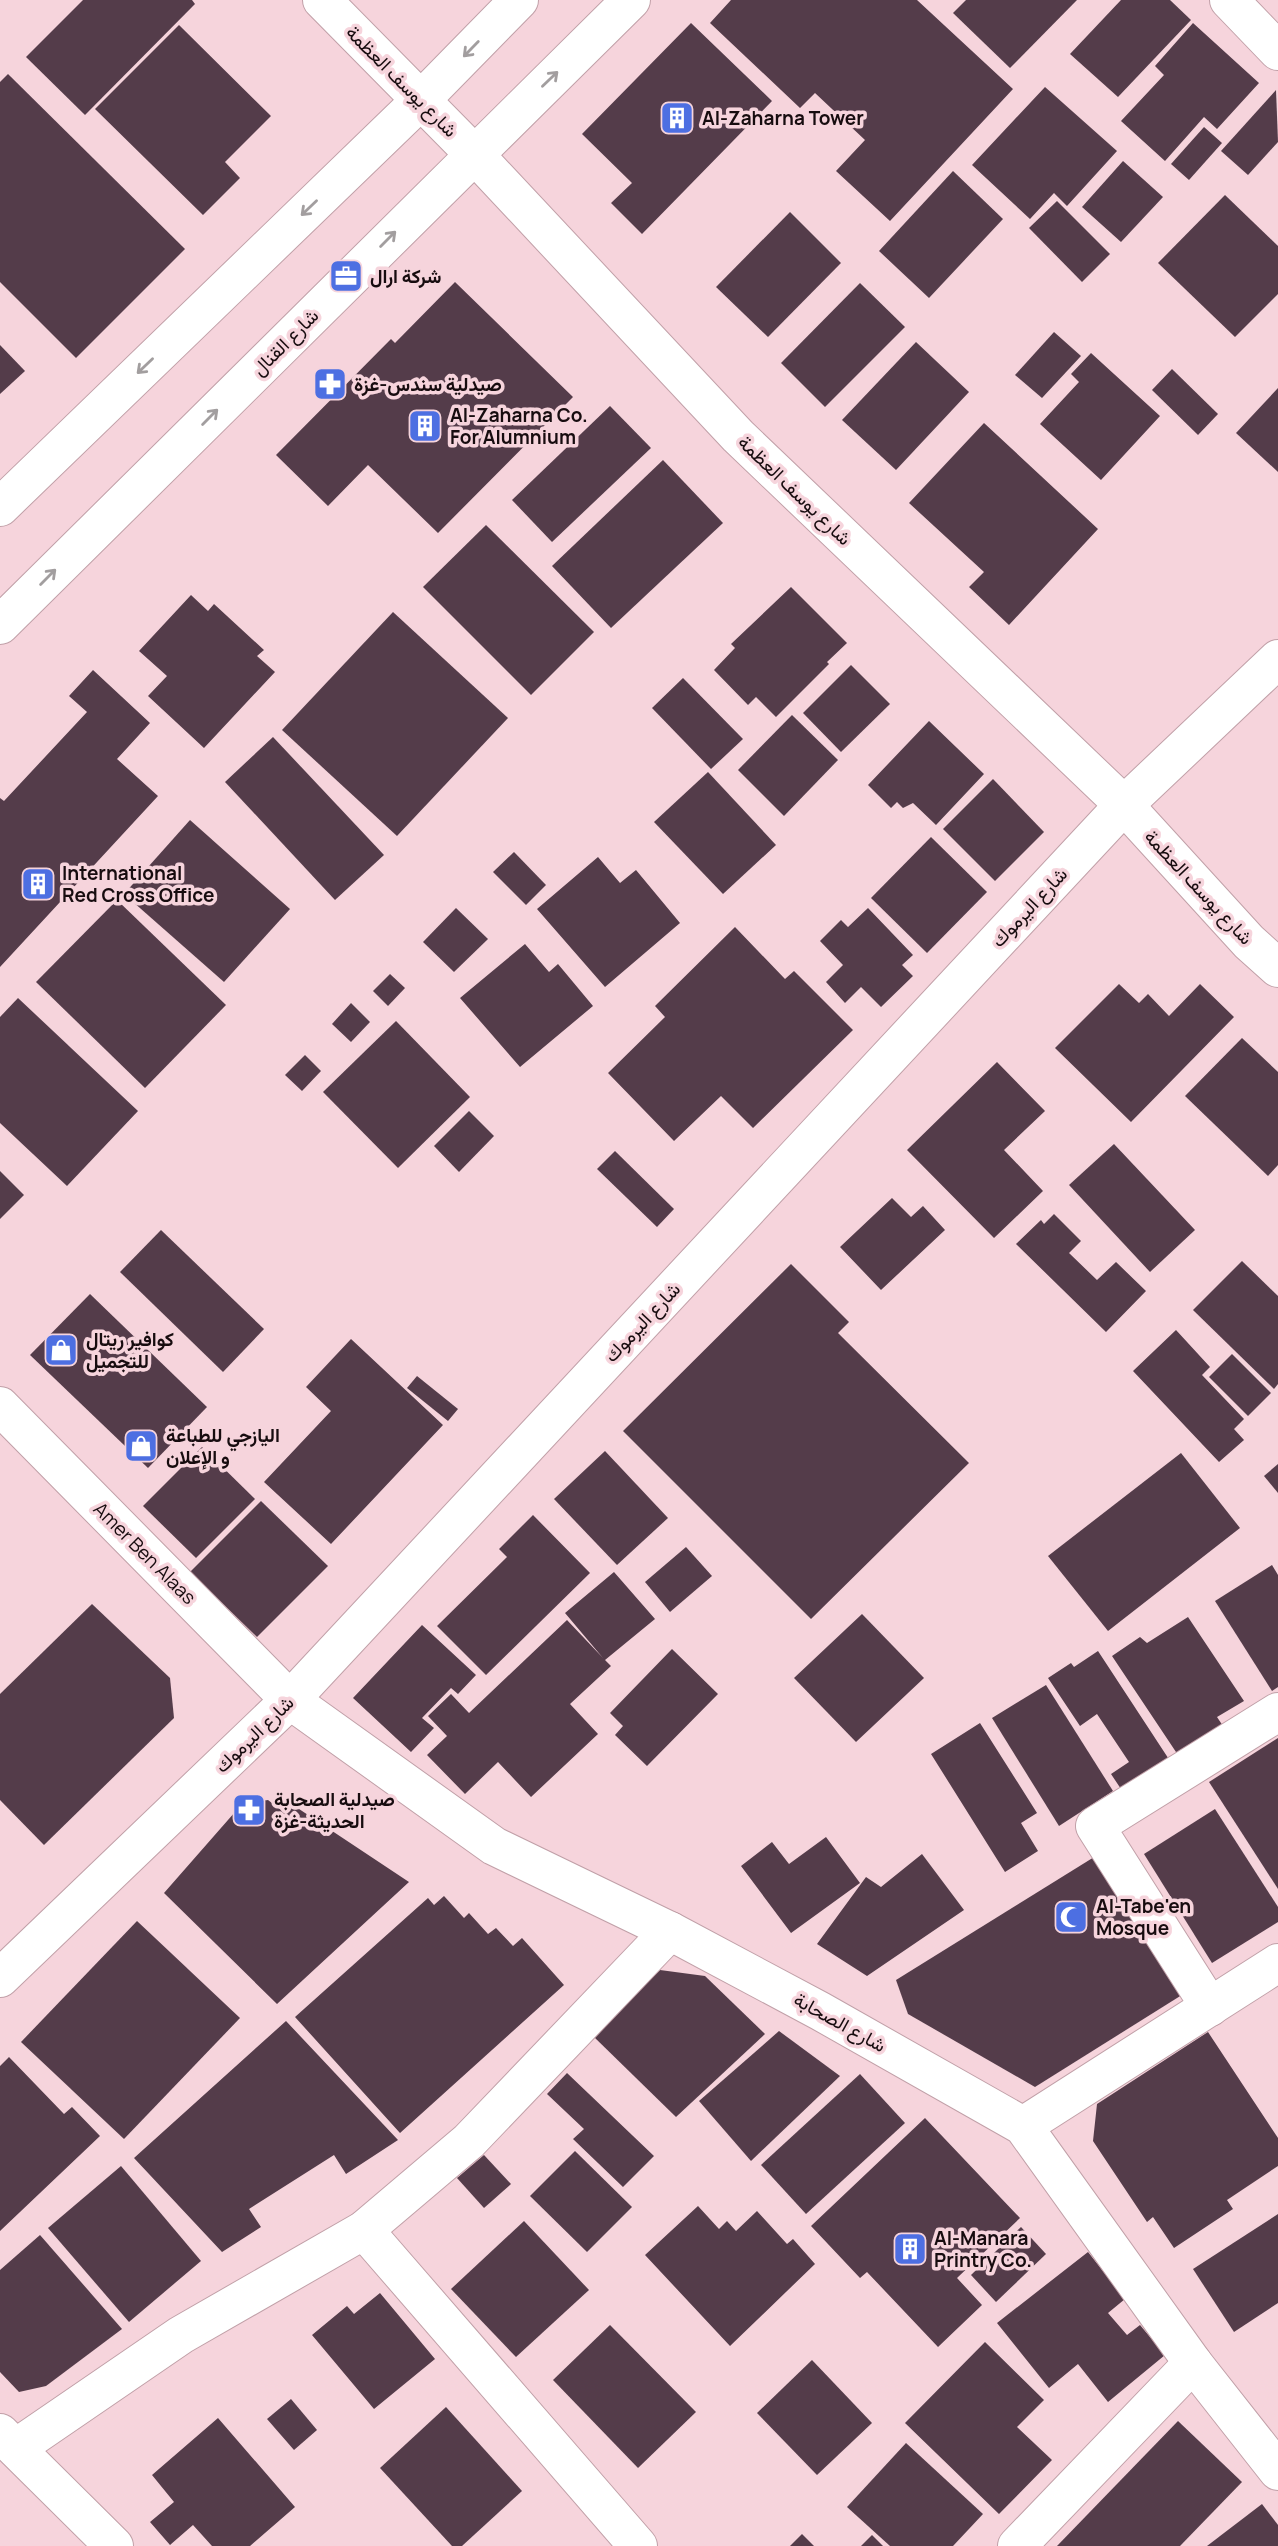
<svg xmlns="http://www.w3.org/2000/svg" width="1278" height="2546" font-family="Manrope,Vazirmatn,sans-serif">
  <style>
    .building { fill: #543c4a }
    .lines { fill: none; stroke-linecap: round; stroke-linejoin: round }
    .minor-casing { stroke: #c1a0a8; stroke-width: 40 }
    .major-casing { stroke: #c1a0a8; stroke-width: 40 }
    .minor { stroke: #fff; stroke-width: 38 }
    .major { stroke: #fff; stroke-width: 38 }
    .oneway { stroke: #a29e9f }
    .labels { text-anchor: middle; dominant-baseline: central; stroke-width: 7; stroke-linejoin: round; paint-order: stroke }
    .street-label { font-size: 19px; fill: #170c0f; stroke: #f6d4dc }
    .poi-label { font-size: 19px; font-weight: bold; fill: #170c0f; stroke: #f6d4dc; text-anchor: start }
  </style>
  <rect width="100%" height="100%" fill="#f6d4dc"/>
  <g class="building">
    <polygon points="83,0 192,0 195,4 85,115 26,57"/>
    <polygon points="731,0 917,0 1013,89 890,221 836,171 865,140 815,93 800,108 710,23"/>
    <polygon points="966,0 1077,0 1010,68 953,13"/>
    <polygon points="1121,0 1170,0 1191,20 1118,97 1070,54"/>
    <polygon points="691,23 772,101 642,234 611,203 632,183 582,134"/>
    <polygon points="1193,23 1259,83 1217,129 1204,117 1165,161 1121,121 1164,75 1155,66"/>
    <polygon points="179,25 271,116 225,162 240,178 203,215 95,109"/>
    <polygon points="8,74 185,249 76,358 0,282 0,82"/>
    <polygon points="1045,87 1117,151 1067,206 1054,193 1030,219 972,165"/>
    <polygon points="1276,90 1278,142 1248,175 1221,151"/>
    <polygon points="1204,127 1222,143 1189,180 1171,164"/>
    <polygon points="1123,161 1163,197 1121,242 1082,207"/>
    <polygon points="953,171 1003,219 929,298 879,251"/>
    <polygon points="1225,195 1278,246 1278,294 1235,337 1158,263"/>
    <polygon points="1057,201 1110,254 1082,282 1029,228"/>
    <polygon points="790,212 841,263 768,337 716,287"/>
    <polygon points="455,282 573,397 438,533 368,465 328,506 276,455 391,339 395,343"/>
    <polygon points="860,283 905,327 825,407 781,363"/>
    <polygon points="1054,332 1081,356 1042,398 1015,375"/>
    <polygon points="916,342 969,392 896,470 842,420"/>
    <polygon points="0,345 25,371 0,394"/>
    <polygon points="1091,353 1160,416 1101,480 1040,424 1079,382 1071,374"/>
    <polygon points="1172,369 1218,414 1198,435 1152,390"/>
    <polygon points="1278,388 1278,472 1236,433"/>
    <polygon points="610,406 651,448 552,542 512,500"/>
    <polygon points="984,423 1098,529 1009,625 969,587 984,572 909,503"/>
    <polygon points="663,460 723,523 611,628 552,566"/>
    <polygon points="486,525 594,632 531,695 423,587"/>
    <polygon points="791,587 847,643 827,662 829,664 776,717 756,697 748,705 714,670 735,648 731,644"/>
    <polygon points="191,595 208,611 214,604 264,650 257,656 275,672 204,748 148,696 167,676 139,651"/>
    <polygon points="393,612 508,718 397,836 282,730"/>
    <polygon points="851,665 890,704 841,752 803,713"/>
    <polygon points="93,670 150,723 117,759 158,796 0,967 0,798 4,801 87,712 69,696"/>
    <polygon points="683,678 743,739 711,769 652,708"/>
    <polygon points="792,715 838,760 784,816 738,770"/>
    <polygon points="929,721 984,774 936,825 913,803 903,808 897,802 891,808 868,785"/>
    <polygon points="273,737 384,855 335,900 225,782"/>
    <polygon points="708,772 776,845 723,894 654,822"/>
    <polygon points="993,779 1044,832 995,881 943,829"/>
    <polygon points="190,820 290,909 224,982 124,894"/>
    <polygon points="931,837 987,892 927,953 871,898"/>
    <polygon points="514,852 546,885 526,905 493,872"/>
    <polygon points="598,857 620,883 636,870 680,923 605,987 537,909"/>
    <polygon points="117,900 226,1005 145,1088 36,982"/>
    <polygon points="456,908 488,939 454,972 423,942"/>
    <polygon points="868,908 913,955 902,965 913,976 881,1007 861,987 845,1003 826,982 843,965 820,941 841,920 848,927"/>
    <polygon points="735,927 785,979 794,971 853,1030 753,1128 721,1096 674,1141 608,1073 665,1017 655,1006"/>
    <polygon points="525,944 549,972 558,964 593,1006 520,1067 460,998"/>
    <polygon points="390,974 405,988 388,1006 373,991"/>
    <polygon points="1119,984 1139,1003 1148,994 1169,1016 1200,984 1234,1017 1131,1122 1055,1048"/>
    <polygon points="18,998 138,1111 67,1186 0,1123 0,1017"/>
    <polygon points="351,1003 370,1022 351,1042 332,1024"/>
    <polygon points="396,1021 470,1097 398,1168 323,1092"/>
    <polygon points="1242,1038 1278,1072 1278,1165 1268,1176 1185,1096"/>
    <polygon points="305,1055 321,1071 302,1091 285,1075"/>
    <polygon points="997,1062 1045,1111 1004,1150 1043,1191 994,1238 907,1150"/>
    <polygon points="469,1111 494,1136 459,1172 434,1146"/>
    <polygon points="1114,1144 1195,1230 1150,1272 1069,1185"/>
    <polygon points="615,1151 674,1209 657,1227 597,1169"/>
    <polygon points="0,1171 24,1195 0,1219"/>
    <polygon points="892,1198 911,1217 923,1206 945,1230 881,1290 840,1247"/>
    <polygon points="1054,1214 1081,1241 1069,1253 1097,1280 1116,1262 1146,1291 1106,1332 1016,1244 1041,1220 1044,1224"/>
    <polygon points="161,1230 264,1329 223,1372 120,1272"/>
    <polygon points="1242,1261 1278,1296 1278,1384 1274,1389 1193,1310"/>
    <polygon points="791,1264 849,1322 838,1333 969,1463 811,1619 623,1431"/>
    <polygon points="90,1294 207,1407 148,1468 30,1355"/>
    <polygon points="1176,1330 1210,1367 1202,1375 1244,1419 1234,1429 1244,1440 1219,1462 1133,1371"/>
    <polygon points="351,1339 443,1425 331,1544 264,1482 331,1411 306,1387"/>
    <polygon points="1232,1354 1271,1393 1248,1416 1209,1377"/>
    <polygon points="417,1376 458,1409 448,1421 407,1388"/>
    <polygon points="202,1447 255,1499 196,1558 143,1506"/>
    <polygon points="605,1451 668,1518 617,1565 554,1499"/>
    <polygon points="1181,1453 1240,1528 1108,1631 1048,1556"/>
    <polygon points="1278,1464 1278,1493 1264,1476"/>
    <polygon points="261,1501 328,1566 257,1637 190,1572"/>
    <polygon points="533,1515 590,1573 486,1675 437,1626 507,1557 499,1549"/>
    <polygon points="686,1547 712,1576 670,1612 645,1582"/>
    <polygon points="1272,1565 1278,1575 1278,1687 1272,1691 1215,1601"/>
    <polygon points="614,1572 655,1619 605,1660 611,1666 570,1704 598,1734 531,1797 498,1762 465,1794 427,1755 447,1736 428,1716 451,1694 469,1713 567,1620 603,1658 565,1613"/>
    <polygon points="92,1604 170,1678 174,1718 44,1845 0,1800 0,1694"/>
    <polygon points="862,1614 924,1678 856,1742 794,1678"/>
    <polygon points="1188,1617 1244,1701 1217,1717 1229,1735 1184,1764 1112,1656 1140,1637 1147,1643"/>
    <polygon points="422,1625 476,1675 458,1694 451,1688 422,1718 434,1728 411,1752 353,1698"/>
    <polygon points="672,1649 718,1694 647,1766 615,1735 623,1726 610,1713"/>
    <polygon points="1098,1651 1174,1767 1127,1798 1111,1774 1129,1762 1097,1714 1080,1726 1048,1678 1071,1663 1074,1667"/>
    <polygon points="1046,1685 1113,1791 1059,1826 992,1718"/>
    <polygon points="980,1723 1037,1813 1021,1823 1038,1851 1005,1872 931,1754"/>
    <polygon points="1278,1738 1278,1889 1209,1782"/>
    <polygon points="268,1800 281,1810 290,1803 409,1882 277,2004 164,1893 242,1804"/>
    <polygon points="1215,1809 1278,1907 1278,1922 1212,1963 1144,1854"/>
    <polygon points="826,1837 860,1883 791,1933 741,1866 772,1842 789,1864"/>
    <polygon points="922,1854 964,1910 867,1976 817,1944 866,1877 881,1887"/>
    <polygon points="1099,1854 1193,1988 1035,2087 908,2014 896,1980"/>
    <polygon points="444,1896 464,1918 469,1913 488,1934 496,1928 513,1946 522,1938 564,1985 400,2133 295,2017 428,1898 434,1905"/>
    <polygon points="137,1921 240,2018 124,2139 21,2042"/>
    <polygon points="660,1970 705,1976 765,2034 676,2117 593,2036"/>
    <polygon points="286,2021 398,2140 346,2174 334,2155 249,2209 261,2227 222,2252 134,2158"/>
    <polygon points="779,2031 840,2076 751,2161 699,2101"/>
    <polygon points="1208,2032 1278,2138 1278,2166 1227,2200 1233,2209 1174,2248 1153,2217 1147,2222 1093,2141 1097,2104"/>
    <polygon points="9,2057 64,2114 72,2107 100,2136 0,2231 0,2066"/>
    <polygon points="567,2073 654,2156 623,2187 573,2139 584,2129 547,2094"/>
    <polygon points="860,2074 905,2123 806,2214 761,2165"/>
    <polygon points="925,2118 1020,2218 957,2278 982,2305 938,2347 867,2272 860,2278 811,2226"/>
    <polygon points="575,2151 632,2207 587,2252 530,2196"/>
    <polygon points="484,2155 511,2184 484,2208 457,2178"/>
    <polygon points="121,2166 201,2261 129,2322 48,2228"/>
    <polygon points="698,2206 719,2229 727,2221 736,2231 757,2211 787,2244 793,2239 815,2264 730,2346 645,2255"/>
    <polygon points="1278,2214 1278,2303 1234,2332 1193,2269"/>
    <polygon points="524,2221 589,2290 516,2357 451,2289"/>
    <polygon points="1021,2227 1046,2254 996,2302 971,2275"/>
    <polygon points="40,2235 122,2329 46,2386 19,2392 0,2372 0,2270"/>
    <polygon points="1088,2252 1125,2299 1108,2313 1127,2335 1140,2325 1165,2355 1108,2402 1078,2364 1049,2388 997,2323"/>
    <polygon points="380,2293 435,2359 374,2409 312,2335 347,2306 354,2314"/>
    <polygon points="610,2325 696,2412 638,2468 553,2380"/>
    <polygon points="985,2342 1044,2400 1017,2427 1052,2460 999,2514 905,2423"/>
    <polygon points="812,2360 872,2423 817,2475 757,2413"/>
    <polygon points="291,2399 317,2430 294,2450 267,2419"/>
    <polygon points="446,2407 522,2491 462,2546 452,2546 380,2468"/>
    <polygon points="218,2418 295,2507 250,2546 212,2546 193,2525 170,2545 150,2522 174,2502 152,2475"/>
    <polygon points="1178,2421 1242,2482 1180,2546 1057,2546"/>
    <polygon points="906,2443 983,2514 953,2546 890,2546 847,2507"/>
    <polygon points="1262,2504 1278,2525 1278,2546 1207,2546"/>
    <polygon points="802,2534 814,2546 790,2546"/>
    <polygon points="872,2535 883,2546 861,2546"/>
  </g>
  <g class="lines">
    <defs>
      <g id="minor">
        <polyline points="322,0 474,154 738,436 1124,805 1249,942 1278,968"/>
        <polyline points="1229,0 1278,51"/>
        <polyline points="0,1406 290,1700 494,1846 670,1931 820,2011 1023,2126 1193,2363 1278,2471"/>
        <polyline points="0,1978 290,1700 1124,805 1278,659"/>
        <polyline points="1210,2007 1095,1826 1278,1712"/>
        <polyline points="1023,2126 1278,1963"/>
        <polyline points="364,2230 638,2546"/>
        <polyline points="0,2433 114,2546"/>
        <polyline points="16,2448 181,2335 364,2230 469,2141 670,1931"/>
        <polyline points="1017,2546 1193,2363"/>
      </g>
      <g id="major">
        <polyline points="0,507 420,101 519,0"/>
        <polyline points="0,625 631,0"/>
      </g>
    </defs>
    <use href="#minor" class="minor-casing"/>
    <use href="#major" class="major-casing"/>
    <use href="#minor" class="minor"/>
    <use href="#major" class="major"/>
  </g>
  <defs><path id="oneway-shaft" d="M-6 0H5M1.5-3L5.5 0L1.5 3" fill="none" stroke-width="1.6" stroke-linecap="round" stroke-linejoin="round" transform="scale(1.75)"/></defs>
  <g class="oneway">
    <use href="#oneway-shaft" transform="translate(471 49) rotate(134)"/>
    <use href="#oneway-shaft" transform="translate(550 79) rotate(-44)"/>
    <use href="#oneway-shaft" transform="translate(309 208) rotate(136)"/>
    <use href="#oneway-shaft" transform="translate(388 239) rotate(-45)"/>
    <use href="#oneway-shaft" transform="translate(145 366) rotate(136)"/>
    <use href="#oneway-shaft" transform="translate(210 417) rotate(-45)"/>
    <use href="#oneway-shaft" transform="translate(48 577) rotate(-45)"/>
  </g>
  <defs>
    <symbol id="building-square" viewBox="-11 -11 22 22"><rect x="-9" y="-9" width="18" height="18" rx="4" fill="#4d6fe2" stroke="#f6d4dc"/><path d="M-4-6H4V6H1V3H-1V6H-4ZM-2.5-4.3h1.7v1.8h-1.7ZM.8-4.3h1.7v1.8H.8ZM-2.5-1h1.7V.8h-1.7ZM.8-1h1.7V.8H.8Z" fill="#fff"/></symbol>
    <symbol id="office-square" viewBox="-11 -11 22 22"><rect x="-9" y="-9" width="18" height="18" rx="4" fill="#4d6fe2" stroke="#f6d4dc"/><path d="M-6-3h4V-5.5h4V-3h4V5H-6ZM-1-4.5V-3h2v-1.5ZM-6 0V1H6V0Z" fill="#fff"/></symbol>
    <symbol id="pharmacy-square" viewBox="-11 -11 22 22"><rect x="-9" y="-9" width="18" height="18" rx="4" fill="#4d6fe2" stroke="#f6d4dc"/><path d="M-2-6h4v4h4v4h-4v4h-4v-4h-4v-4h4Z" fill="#fff"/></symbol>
    <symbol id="shop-square" viewBox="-11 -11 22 22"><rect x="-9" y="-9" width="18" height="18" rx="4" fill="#4d6fe2" stroke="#f6d4dc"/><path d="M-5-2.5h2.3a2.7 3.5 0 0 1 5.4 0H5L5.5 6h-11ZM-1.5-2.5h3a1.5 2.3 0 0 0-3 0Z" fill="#fff"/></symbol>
    <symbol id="mosque-square" viewBox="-11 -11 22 22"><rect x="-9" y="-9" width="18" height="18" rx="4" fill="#4d6fe2" stroke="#f6d4dc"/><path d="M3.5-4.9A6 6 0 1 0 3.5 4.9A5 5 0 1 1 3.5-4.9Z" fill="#fff"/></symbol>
  </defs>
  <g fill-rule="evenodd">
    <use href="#building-square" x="658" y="99" width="38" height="38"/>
    <use href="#office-square" x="327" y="257" width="38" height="38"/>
    <use href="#pharmacy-square" x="311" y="365" width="38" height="38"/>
    <use href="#building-square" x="406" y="407" width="38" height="38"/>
    <use href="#building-square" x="19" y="865" width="38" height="38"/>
    <use href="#shop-square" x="42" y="1331" width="38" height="38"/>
    <use href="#shop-square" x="122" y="1427" width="38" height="38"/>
    <use href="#pharmacy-square" x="230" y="1791" width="38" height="38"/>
    <use href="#mosque-square" x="1052" y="1898" width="38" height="38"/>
    <use href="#building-square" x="891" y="2230" width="38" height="38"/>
  </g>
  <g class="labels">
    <g class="street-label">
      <text transform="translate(402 81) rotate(45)">شارع يوسف العظمة</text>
      <text transform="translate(285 342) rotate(-45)">شارع القنال</text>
      <text transform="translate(795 490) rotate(44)">شارع يوسف العظمة</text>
      <text transform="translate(1199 887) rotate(47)">شارع يوسف العظمة</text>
      <text transform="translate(1029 907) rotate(-47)">شارع اليرموك</text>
      <text transform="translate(642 1322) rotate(-47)">شارع اليرموك</text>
      <text transform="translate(145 1553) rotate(45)">Amer Ben Alaas</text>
      <text transform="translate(254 1734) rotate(-44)">شارع اليرموك</text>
      <text transform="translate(840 2022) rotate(29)">شارع الصحابة</text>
    </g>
    <g class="poi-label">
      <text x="702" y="118">Al-Zaharna Tower</text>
      <text x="370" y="276">شركة ارال</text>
      <text x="354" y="384">صيدلية سندس-غزة</text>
      <text x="450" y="415">Al-Zaharna Co.<tspan x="450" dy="22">For Alumnium</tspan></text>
      <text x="62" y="873">International<tspan x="62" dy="22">Red Cross Office</tspan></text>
      <text x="86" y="1339">كوافير ريتال<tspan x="86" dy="22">للتجميل</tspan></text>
      <text x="166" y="1435">اليازجي للطباعة<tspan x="166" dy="22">و الإعلان</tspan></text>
      <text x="274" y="1799">صيدلية الصحابة<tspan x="274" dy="22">الحديثة-غزة</tspan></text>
      <text x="1096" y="1906">Al-Tabe'en<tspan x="1096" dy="22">Mosque</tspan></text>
      <text x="934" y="2238">Al-Manara<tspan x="934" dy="22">Printry Co.</tspan></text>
    </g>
  </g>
</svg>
